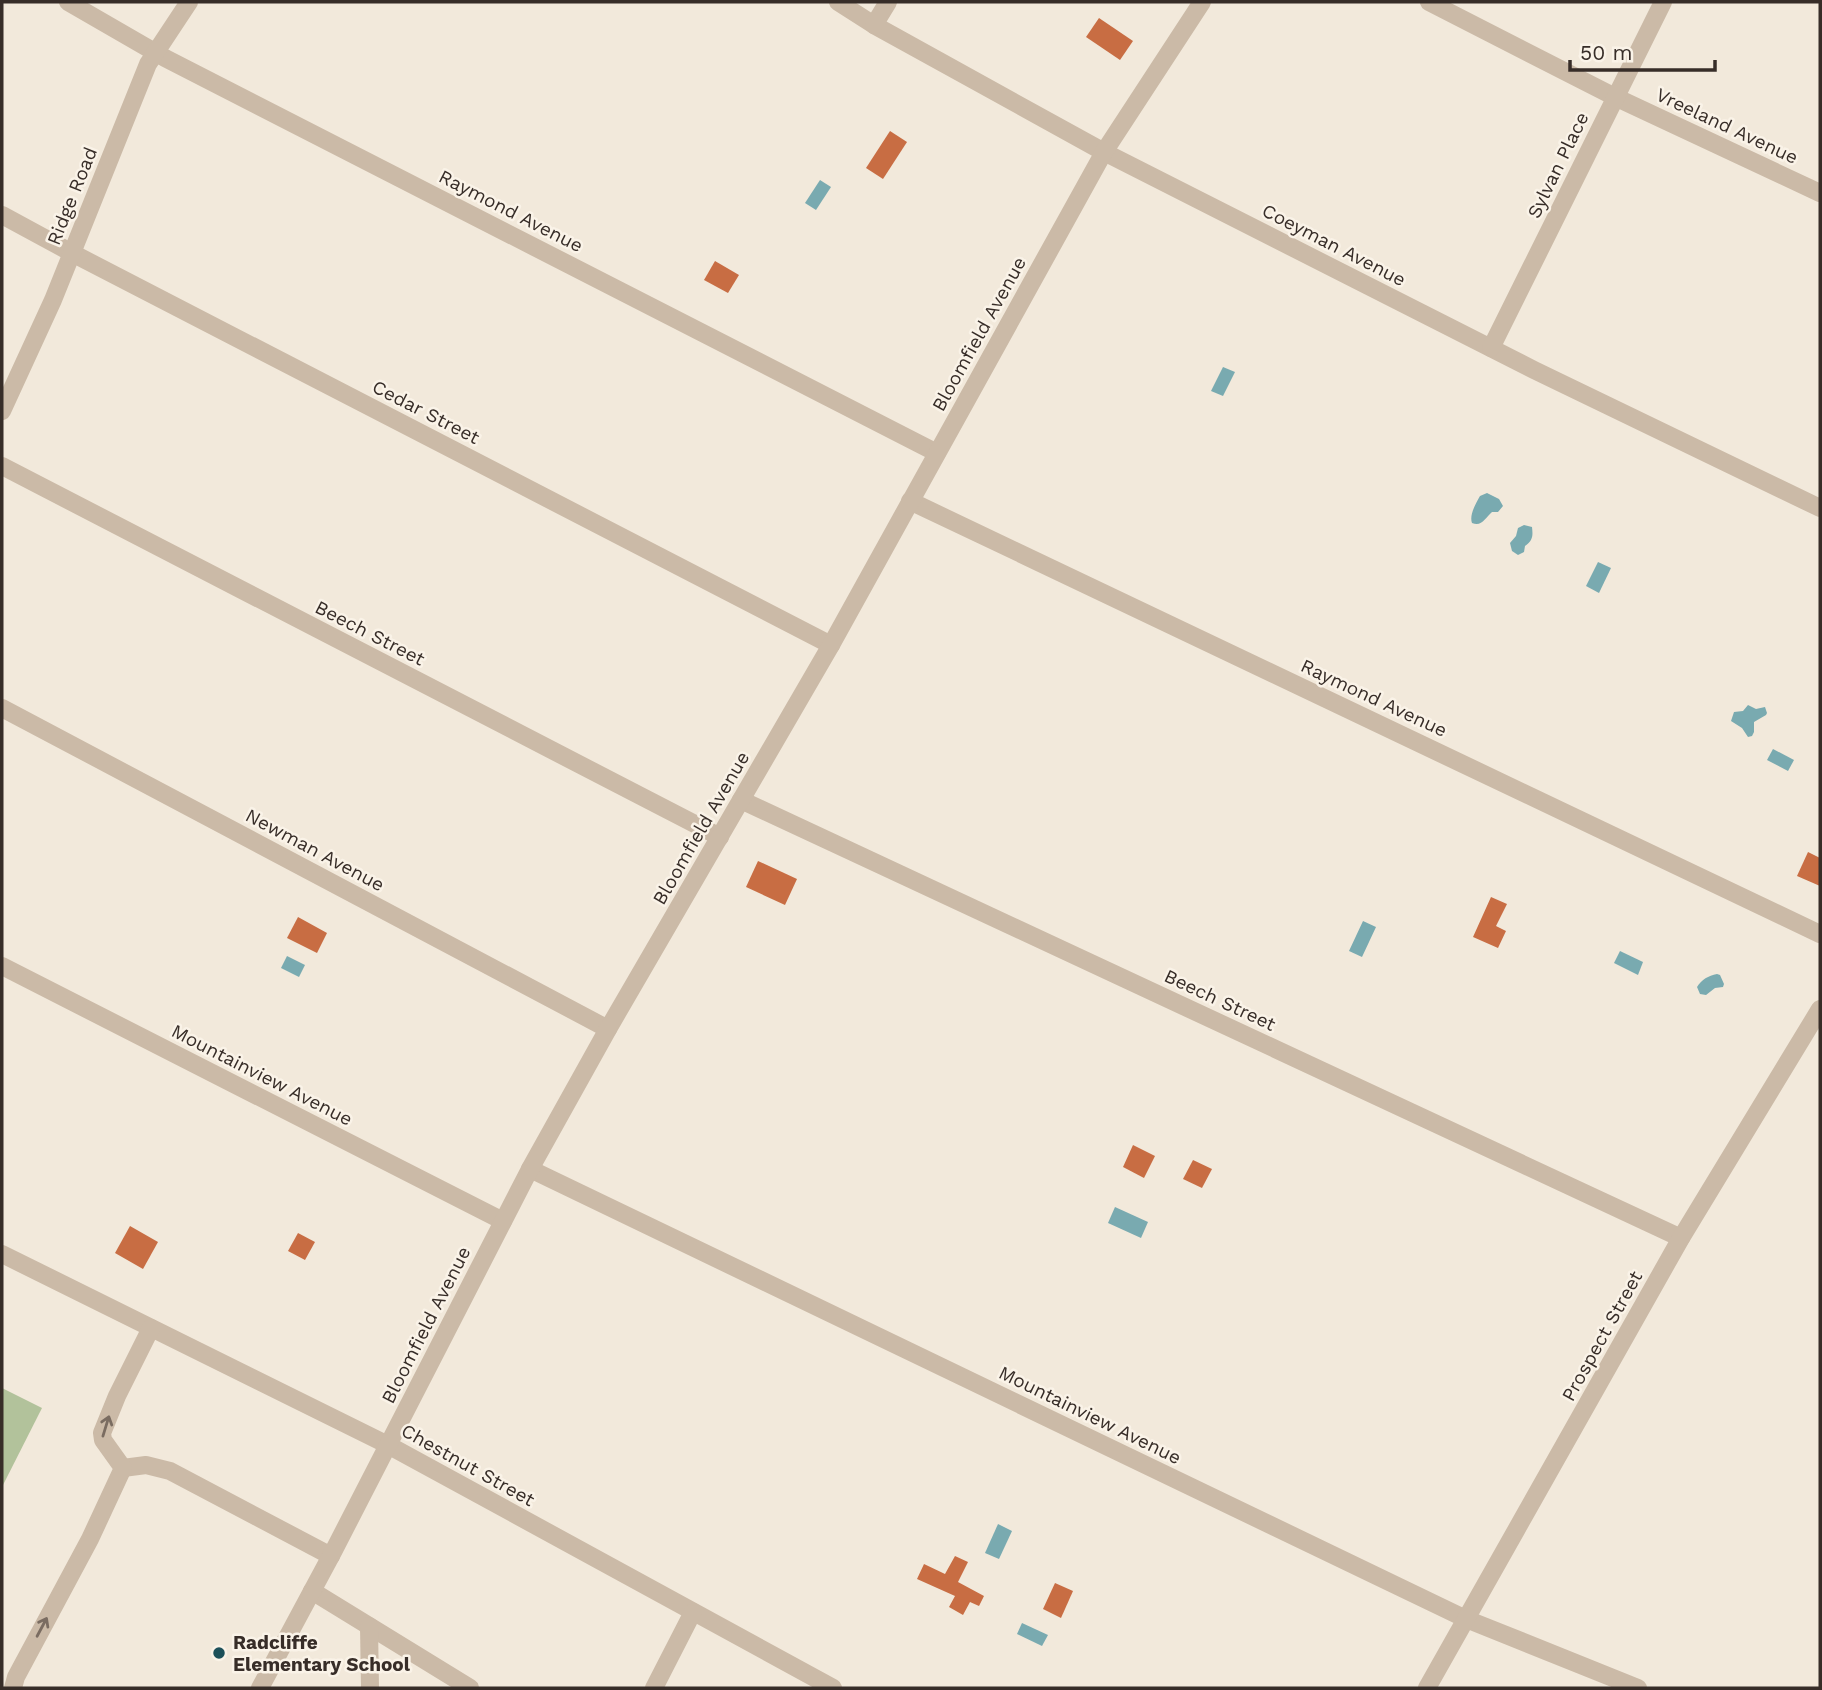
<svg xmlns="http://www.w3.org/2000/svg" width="1822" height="1690" font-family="'Work Sans',sans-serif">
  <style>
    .garden { fill: #b2c29b }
    .water { fill: #79aab0 }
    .building { fill: #c86d43 }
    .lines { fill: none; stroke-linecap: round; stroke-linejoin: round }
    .minor { stroke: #cbbaa7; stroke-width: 18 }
    .oneway { stroke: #7a6c61 }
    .poi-dot { fill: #1c5059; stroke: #faf3e8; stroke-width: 2.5 }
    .labels { text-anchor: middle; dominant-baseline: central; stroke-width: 5; stroke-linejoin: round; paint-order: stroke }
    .street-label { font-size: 19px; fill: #372d28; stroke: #faf3e8 }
    .poi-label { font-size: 19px; font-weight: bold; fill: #372d28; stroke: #faf3e8; text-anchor: start }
  </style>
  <rect width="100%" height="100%" fill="#f2e9db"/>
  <polygon class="garden" points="2,1388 42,1408 2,1487"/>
  <g class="water">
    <polygon points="820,180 831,187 816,210 805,203"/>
    <polygon points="1223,367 1235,372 1223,396 1211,391"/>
    <path d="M1487 493 1499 499 1503 506 1498 512H1492C1485 518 1482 527 1472 523 1469 515 1476 503 1480 496Z"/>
    <path d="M1524 525 1532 527C1533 536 1533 540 1525 546L1524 552 1518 555 1512 551 1510 543 1516 536 1518 528Z"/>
    <polygon points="1598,562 1611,568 1599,593 1586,586"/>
    <polygon points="1748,705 1756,709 1765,707 1767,713 1766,715 1754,722 1754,732 1752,736 1748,737 1742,728 1731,721 1734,712 1743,711"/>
    <polygon points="1773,749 1794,760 1788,771 1767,760"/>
    <polygon points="1363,921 1376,927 1362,957 1349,951"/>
    <polygon points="1620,951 1643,962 1638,975 1614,963"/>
    <polygon points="287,956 305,965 299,977 281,968"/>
    <path d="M1717 974 1720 975 1724 984 1723 987 1715 988 1706 995 1700 994 1697 987C1702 979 1708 976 1717 974Z"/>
    <polygon points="1115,1207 1148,1222 1141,1238 1108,1223"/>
    <polygon points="998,1524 1012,1531 999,1559 985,1553"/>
    <polygon points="1022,1623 1048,1635 1042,1646 1017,1634"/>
  </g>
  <g class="building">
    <polygon points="1099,18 1133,41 1120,60 1086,37"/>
    <polygon points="890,131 907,142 883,179 866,168"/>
    <polygon points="715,261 739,275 728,293 704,280"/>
    <polygon points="1808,852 1820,858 1820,886 1797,876"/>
    <polygon points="758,861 797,879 785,905 746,887"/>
    <polygon points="1491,897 1507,904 1496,926 1506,931 1498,948 1473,937"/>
    <polygon points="298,917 327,933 317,953 287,938"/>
    <polygon points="1133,1145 1155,1156 1144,1178 1123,1167"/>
    <polygon points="1193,1160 1212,1169 1202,1188 1183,1179"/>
    <polygon points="130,1226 158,1242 143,1269 115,1253"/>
    <polygon points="298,1233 315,1242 305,1260 288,1251"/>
    <polygon points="955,1556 968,1562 958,1582 984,1596 979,1606 970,1602 963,1615 949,1607 955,1596 917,1579 924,1564 945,1574"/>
    <polygon points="1055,1583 1073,1591 1061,1618 1043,1609"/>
  </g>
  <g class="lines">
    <g class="minor">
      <polyline points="68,2 165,58 937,453"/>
      <polyline points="838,2 874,25 1104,152 1534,370 1820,508"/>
      <polyline points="1429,2 1615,97 1820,193"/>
      <polyline points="874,25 888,2"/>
      <polyline points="2,215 72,253 831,645"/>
      <polyline points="1491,348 1663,2"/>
      <polyline points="2,411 53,300 148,64 189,2"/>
      <polyline points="2,466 720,837"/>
      <polyline points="910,501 1820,934"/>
      <polyline points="2,708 608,1029"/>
      <polyline points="741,800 1681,1238"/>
      <polyline points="2,966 503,1221"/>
      <polyline points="530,1169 1466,1619 1638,1688"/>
      <polyline points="2,1254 388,1445 833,1688"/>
      <polyline points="123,1468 146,1465 170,1471 331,1556"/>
      <polyline points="312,1591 470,1688"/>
      <polyline points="369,1626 370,1688"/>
      <polyline points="13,1688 16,1677 90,1539 123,1468 103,1440 102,1433 117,1396 151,1328"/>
      <polyline points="260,1688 333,1552 530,1169 608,1029 831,645 1104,152 1202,2"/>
      <polyline points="654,1688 693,1612"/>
      <polyline points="1427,1688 1681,1238 1820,1009"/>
    </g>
  </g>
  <defs><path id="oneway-shaft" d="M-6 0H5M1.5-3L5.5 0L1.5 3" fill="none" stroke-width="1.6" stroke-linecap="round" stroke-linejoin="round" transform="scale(1.75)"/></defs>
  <g class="oneway">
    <use href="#oneway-shaft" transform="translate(106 1426) rotate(-73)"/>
    <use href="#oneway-shaft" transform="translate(42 1627) rotate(-62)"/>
  </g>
  <circle class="poi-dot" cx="219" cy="1653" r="7"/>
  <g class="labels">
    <g class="street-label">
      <text transform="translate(1727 126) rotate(25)">Vreeland Avenue</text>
      <text transform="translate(1558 165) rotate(-64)">Sylvan Place</text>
      <text transform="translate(72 196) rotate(-68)">Ridge Road</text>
      <text transform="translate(511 211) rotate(27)">Raymond Avenue</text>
      <text transform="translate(1334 245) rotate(27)">Coeyman Avenue</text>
      <text transform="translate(979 334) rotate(-61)">Bloomfield Avenue</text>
      <text transform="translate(426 412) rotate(27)">Cedar Street</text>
      <text transform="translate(370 633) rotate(27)">Beech Street</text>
      <text transform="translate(1374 698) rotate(25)">Raymond Avenue</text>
      <text transform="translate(701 828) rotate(-60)">Bloomfield Avenue</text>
      <text transform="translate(315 850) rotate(28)">Newman Avenue</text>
      <text transform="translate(1220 1000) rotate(25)">Beech Street</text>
      <text transform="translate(262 1075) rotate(27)">Mountainview Avenue</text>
      <text transform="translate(426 1325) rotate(-63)">Bloomfield Avenue</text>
      <text transform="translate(1602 1336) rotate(-61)">Prospect Street</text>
      <text transform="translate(1090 1415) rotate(26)">Mountainview Avenue</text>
      <text transform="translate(468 1465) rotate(29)">Chestnut Street</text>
    </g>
    <g class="poi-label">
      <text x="233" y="1642">Radcliffe<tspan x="233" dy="22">Elementary School</tspan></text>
    </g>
  </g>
  <rect width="1822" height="1690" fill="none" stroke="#372d28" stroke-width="7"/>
  <path d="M1570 60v10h145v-10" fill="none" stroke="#372d28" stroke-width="3.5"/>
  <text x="1580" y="60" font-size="21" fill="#372d28" stroke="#faf3e8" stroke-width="5" paint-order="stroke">50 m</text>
</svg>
